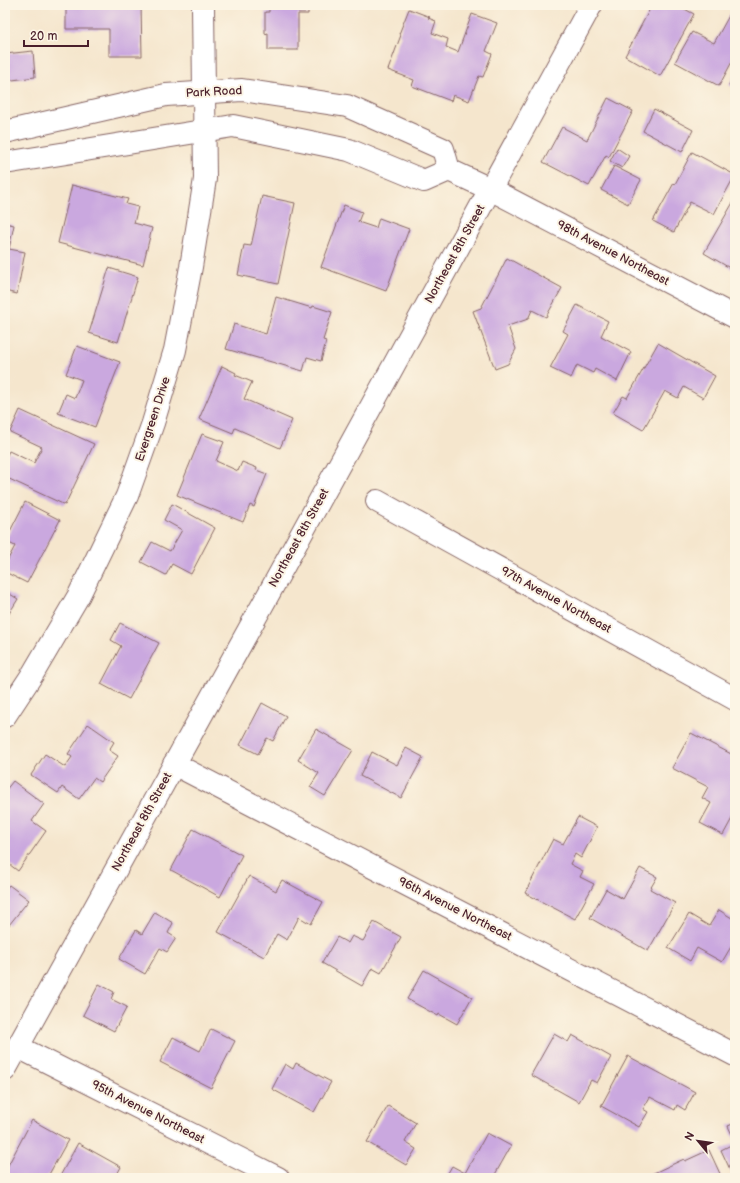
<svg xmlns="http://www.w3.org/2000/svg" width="740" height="1183" font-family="'Balsamiq Sans',sans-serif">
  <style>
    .building { fill: #caa8df }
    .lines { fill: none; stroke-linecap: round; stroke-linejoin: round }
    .minor-casing { stroke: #866564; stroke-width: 24 }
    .secondary-casing { stroke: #866564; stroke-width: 24 }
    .minor { stroke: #fff; stroke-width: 22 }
    .secondary { stroke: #fff; stroke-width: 22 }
    .labels { text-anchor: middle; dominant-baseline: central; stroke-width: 4; stroke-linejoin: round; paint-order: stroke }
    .street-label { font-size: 12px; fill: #4a1f2b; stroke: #fcf5e5 }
  </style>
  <rect width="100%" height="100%" fill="#fcf5e5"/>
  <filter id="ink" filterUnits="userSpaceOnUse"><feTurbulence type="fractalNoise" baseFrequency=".025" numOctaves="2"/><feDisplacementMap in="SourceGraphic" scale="8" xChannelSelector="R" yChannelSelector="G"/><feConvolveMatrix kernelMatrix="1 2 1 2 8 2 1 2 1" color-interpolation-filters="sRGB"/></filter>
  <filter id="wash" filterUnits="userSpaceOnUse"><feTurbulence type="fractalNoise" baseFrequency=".012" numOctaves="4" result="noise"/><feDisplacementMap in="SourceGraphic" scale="16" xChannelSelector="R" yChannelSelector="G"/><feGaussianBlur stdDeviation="0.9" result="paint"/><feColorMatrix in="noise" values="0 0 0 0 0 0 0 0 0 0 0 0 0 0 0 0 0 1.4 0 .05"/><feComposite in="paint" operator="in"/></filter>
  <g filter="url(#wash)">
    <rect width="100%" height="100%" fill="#f5e6cd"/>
    <g id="blocks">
      <g class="building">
        <polygon points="66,5 141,5 142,56 109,56 109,29 66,29"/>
        <polygon points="269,5 308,5 308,14 298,14 298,50 268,50 268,33 265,34 265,12 269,12"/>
        <polygon points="652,5 677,5 694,14 660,76 625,56"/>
        <polygon points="409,9 430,17 428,18 436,21 432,33 448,39 446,47 458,52 472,14 497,23 486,51 492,54 483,77 479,76 469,101 453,95 451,101 412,86 414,80 388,70 401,35 399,34"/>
        <polygon points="731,12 735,15 735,56 719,86 675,62 692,32 714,43"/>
        <polygon points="33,51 35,77 5,81 5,54"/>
        <polygon points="735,74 735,88 729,85"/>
        <polygon points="608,98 633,111 609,157 606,155 589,186 543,162 562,127 587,140"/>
        <polygon points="654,109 693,130 682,152 643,131"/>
        <polygon points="617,148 629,156 622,168 610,161"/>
        <polygon points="692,152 735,175 714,214 690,202 674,232 653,221 674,183 675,184"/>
        <polygon points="614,166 641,180 628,204 601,190"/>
        <polygon points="72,185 128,199 126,204 138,207 134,223 152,228 143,265 58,243"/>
        <polygon points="262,196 295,203 278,284 238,275 244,245 251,246"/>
        <polygon points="735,199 735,271 704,253"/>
        <polygon points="344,205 362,212 358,222 376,228 379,218 409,229 386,291 321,267"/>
        <polygon points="5,223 14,225 9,249 25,252 17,294 5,291"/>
        <polygon points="507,258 562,288 546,317 532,310 528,319 508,326 516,349 508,364 495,369 473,311 481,308"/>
        <polygon points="109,268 138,277 118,342 89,333"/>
        <polygon points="276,297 312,308 313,306 332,312 323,340 326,341 321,361 307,357 303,371 226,349 234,324 266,334"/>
        <polygon points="577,305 608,321 601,336 631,352 617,381 595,369 593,373 577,365 571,378 550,368 568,334 563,331"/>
        <polygon points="658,343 715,376 703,398 684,387 678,398 665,391 643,430 613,413 623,396 627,398"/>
        <polygon points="77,346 120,362 95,427 58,413 66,394 75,398 82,380 66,374"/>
        <polygon points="222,366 236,373 235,375 252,382 244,399 292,420 280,448 235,428 233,433 199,419"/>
        <polygon points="20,410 94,444 65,505 5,477 5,459 9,451 34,463 42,447 10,432"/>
        <polygon points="202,434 224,442 216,461 238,471 242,462 257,468 256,470 267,474 254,507 250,505 243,522 177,495"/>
        <polygon points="25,502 60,520 27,583 5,572 5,565 15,546 5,541"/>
        <polygon points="172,504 215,528 191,574 172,564 166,575 141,562 152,542 170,551 182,530 164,520"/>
        <polygon points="5,591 18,599 5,620"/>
        <polygon points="120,623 159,643 129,699 101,684 121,646 111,640"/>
        <polygon points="262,703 286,716 273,741 267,738 258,754 240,745"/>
        <polygon points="88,724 114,742 109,750 118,756 100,782 94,778 79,799 62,787 58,793 31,775 45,754 65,767 72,757 68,754"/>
        <polygon points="316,729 353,750 325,796 310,787 319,773 298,760"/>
        <polygon points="691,733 735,756 735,813 723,835 700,823 711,803 702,798 708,787 672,768"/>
        <polygon points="406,748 423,757 401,798 360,776 372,752 397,765"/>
        <polygon points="13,781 44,804 32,821 46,831 18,871 5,861 5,791"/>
        <polygon points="578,817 597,827 581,858 575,854 570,864 583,871 580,877 594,884 575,919 525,893 553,839 563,844"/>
        <polygon points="193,829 242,855 220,897 171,870"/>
        <polygon points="640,868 657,877 650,889 675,903 648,951 590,918 606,889 623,899"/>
        <polygon points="249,876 276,891 282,880 323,902 311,924 299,917 287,940 277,934 264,957 218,932"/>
        <polygon points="9,885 29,900 9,925 5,921 5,890"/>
        <polygon points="719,910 735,920 735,940 722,962 697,948 690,961 668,948 689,914 709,926"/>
        <polygon points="155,912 173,923 168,933 176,938 167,952 160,948 145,974 119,959 136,930 142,934"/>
        <polygon points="374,922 401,937 381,973 372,968 362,986 322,963 337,937 348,943 352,936 363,941"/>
        <polygon points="424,970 472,997 457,1024 439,1014 438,1016 407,999"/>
        <polygon points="99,984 114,992 111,999 127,1007 114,1031 83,1015"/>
        <polygon points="211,1029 235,1041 211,1088 160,1062 173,1037 200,1051"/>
        <polygon points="554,1034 568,1042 572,1035 611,1057 597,1083 591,1080 579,1102 531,1075"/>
        <polygon points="628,1056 695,1092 685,1110 677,1105 675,1110 650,1097 643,1109 648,1112 639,1127 601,1106"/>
        <polygon points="296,1063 331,1082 314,1112 272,1089 285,1064 293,1069"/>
        <polygon points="388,1106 416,1123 405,1142 416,1149 406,1165 367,1142"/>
        <polygon points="32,1120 68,1140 47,1178 5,1178 5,1171"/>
        <polygon points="735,1123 735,1141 728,1126"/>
        <polygon points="487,1133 511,1146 493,1178 445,1178 452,1166 465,1173"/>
        <polygon points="78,1143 121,1167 115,1178 59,1178"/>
        <polygon points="735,1143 735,1178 734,1178 721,1150"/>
        <polygon points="709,1150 722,1178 643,1178 684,1159 685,1161"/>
      </g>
    </g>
  </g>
  <g filter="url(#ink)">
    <use href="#blocks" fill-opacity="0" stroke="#866564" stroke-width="1"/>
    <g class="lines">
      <defs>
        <g id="minor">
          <polyline points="5,132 166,95 242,90 347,106 443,149 449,170"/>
          <polyline points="5,163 233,126 349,150 424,181 449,170 490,189 735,317"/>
          <polyline points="377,501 735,699"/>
          <polyline points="5,716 32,675 79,595 127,496 153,423 175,350 191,267 205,179 203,5"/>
          <polyline points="174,764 735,1055"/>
          <polyline points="18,1047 278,1178"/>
        </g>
        <polyline id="secondary" points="5,1070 268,595 591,5"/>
      </defs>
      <use href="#minor" class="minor-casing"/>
      <use href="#secondary" class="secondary-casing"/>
      <use href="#minor" class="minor"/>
      <use href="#secondary" class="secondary"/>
    </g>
  </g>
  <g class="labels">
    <g class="street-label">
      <text transform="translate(214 92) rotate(-3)">Park Road</text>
      <text transform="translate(613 253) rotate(28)">98th Avenue Northeast</text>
      <text transform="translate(455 254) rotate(-61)">Northeast 8th Street</text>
      <text transform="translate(153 419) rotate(-72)">Evergreen Drive</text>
      <text transform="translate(299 538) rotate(-61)">Northeast 8th Street</text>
      <text transform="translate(556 600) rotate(29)">97th Avenue Northeast</text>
      <text transform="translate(142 822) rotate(-61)">Northeast 8th Street</text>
      <text transform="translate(455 909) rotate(27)">96th Avenue Northeast</text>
      <text transform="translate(148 1112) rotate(27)">95th Avenue Northeast</text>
    </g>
  </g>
  <rect width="740" height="1183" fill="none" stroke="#fcf5e5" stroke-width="20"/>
  <g transform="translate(698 1141) rotate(299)" stroke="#fcf5e5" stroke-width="3" paint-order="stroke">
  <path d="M0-3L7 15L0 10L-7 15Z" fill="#4a1f2b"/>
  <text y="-6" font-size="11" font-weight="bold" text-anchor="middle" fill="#4a1f2b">N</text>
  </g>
  <path d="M24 40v6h64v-6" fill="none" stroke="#4a1f2b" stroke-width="2"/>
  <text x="30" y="40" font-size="12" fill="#4a1f2b" stroke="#fcf5e5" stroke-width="3" paint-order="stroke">20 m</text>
</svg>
